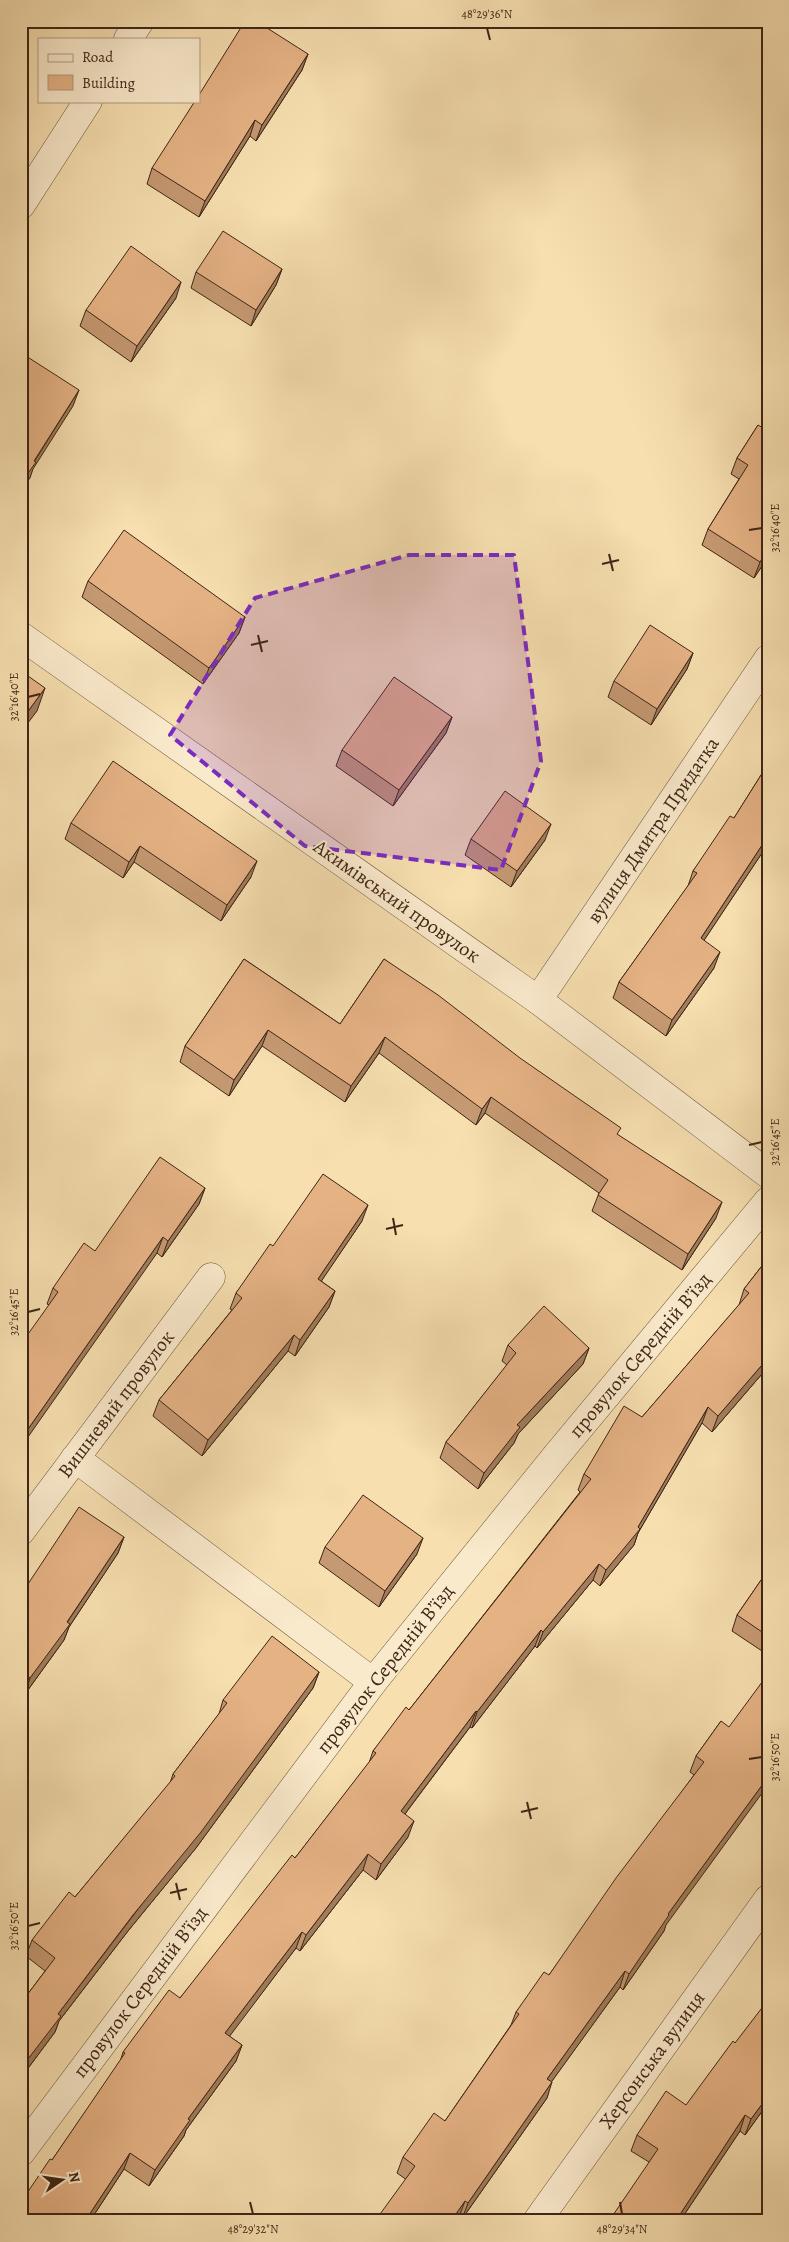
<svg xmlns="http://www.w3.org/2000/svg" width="789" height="2242" font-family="Alegreya,serif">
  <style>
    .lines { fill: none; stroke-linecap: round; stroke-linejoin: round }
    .minor-casing { stroke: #6c543c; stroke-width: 29 }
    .minor { stroke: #faeacc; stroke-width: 28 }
    .wall { fill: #c59972; stroke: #3e2516 }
    .shaded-wall { fill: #a07d5c; stroke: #3e2516 }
    .building { fill: #e5b284; stroke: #3e2516 }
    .marked { fill: #7b2cbf; fill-opacity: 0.2; stroke: #7b2cbf; stroke-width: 4; stroke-dasharray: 10 6; stroke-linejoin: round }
    .ticks { fill: none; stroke: #3e2516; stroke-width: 2 }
    .labels { text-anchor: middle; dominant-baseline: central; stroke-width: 4; stroke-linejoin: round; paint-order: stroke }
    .street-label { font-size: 20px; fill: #3e2516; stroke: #faeacc }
    .neatline { fill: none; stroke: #3e2516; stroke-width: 2 }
    .ticks-label { font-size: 12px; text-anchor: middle; fill: #3e2516 }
  </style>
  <rect width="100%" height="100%" fill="#f7dfb0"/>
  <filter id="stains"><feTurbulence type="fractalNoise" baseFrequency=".004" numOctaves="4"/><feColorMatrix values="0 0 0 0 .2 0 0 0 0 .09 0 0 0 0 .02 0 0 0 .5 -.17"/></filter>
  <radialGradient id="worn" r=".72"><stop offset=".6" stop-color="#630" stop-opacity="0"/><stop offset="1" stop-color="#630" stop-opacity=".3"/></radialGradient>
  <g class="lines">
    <defs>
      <g id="minor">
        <polyline points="128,39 140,21"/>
        <polyline points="21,205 88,101"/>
        <polyline points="21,636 538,1000 768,1174"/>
        <polyline points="538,1000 768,659"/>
        <polyline points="75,1458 373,1682"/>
        <polyline points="21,1531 211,1277"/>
        <polyline points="21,2152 373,1682 556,1456 768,1201"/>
        <polyline points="537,2221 768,1899"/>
      </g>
    </defs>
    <use href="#minor" class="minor-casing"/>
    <use href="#minor" class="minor"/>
  </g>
  <g class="wall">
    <polygon points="308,54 302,70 256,141 250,136 199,217 147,184 152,168"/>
    <polygon points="282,269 276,285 251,326 191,288 196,272"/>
    <polygon points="176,298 131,362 80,326 86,310"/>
    <polygon points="758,425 768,557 754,578 702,545 708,529 739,479 731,474 737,458"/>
    <polygon points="88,581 245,617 239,633 203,684 82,597"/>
    <polygon points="693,653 687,669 651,725 608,697 614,681"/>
    <polygon points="452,717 446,733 393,806 336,766 342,750"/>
    <polygon points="768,764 768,844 704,940 714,968 666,1036 613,998 619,982 688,886 693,871 734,818"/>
    <polygon points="71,823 251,877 221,921 134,862 123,878 65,839"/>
    <polygon points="471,839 545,840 511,887 465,855"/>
    <polygon points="244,959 340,1024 384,959 618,1135 716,1218 682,1270 592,1211 599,1193 485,1113 476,1125 379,1053 345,1102 262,1046 229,1096 180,1062 185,1046"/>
    <polygon points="205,1188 199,1204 162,1257 157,1253 49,1305 47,1304 53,1288 95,1251"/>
    <polygon points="362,1221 321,1281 335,1291 329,1307 295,1356 288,1351 202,1456 153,1416 159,1400 232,1310 230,1309 236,1293 273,1246"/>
    <polygon points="768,1258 768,1367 712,1432 702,1423 638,1533 634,1545 600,1586 593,1580 537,1648 535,1646 472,1728 470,1727 405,1814 408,1837 376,1880 363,1870 300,1951 296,1948 229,2036 242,2045 236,2061 186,2130 184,2136 149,2186 124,2169 90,2221 21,2221 52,2160 120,2062 123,2052 180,1998 295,1858 369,1763 373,1751 409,1710 580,1492 578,1490 584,1474 642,1417 739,1305 744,1289"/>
    <polygon points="508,1345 589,1348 583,1364 518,1434 514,1443 478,1489 440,1458 446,1442 507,1365 502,1361"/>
    <polygon points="124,1537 118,1553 69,1627 64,1640 25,1694 21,1692 21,1589 24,1590"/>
    <polygon points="325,1547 417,1554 379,1607 319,1563"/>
    <polygon points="768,1570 768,1655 732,1631 737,1615"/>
    <polygon points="319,1672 313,1688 196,1848 128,1931 59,2021 55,2032 23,2075 21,2074 21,2003 45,1971 26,1956 32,1940 75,1897 170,1783 173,1774 219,1714 223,1700"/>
    <polygon points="721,1721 664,1931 623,1990 620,1987 551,2082 547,2098 462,2219 397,2173 403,2157 445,2121 511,2025 516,2012 549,1975 694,1775 690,1772 696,1756"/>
    <polygon points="768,2103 745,2135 740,2131 680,2221 649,2162 631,2151 637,2135 686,2105"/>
  </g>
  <g class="shaded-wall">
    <polygon points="308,54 302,70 256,141 262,125"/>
    <polygon points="255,120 250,136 199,217 205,201"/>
    <polygon points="282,269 276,285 251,326 256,310"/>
    <polygon points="181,282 176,298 131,362 137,346"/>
    <polygon points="79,390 73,406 33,469 30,478 21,490 21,483"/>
    <polygon points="768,550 768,557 754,578 760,562"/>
    <polygon points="245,617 239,633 203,684 209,668"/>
    <polygon points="693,653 687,669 651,725 657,709"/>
    <polygon points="45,688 37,711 21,732 21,721"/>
    <polygon points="452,717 446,733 393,806 399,790"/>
    <polygon points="551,824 545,840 511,887 517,871"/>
    <polygon points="768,836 768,844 695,954 701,938"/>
    <polygon points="140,846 134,862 123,878 129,862"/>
    <polygon points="257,861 251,877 221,921 227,905"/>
    <polygon points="720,952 714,968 666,1036 672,1020"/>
    <polygon points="268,1030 262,1046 229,1096 234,1080"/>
    <polygon points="385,1037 379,1053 345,1102 351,1086"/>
    <polygon points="491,1097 485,1113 476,1125 482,1109"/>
    <polygon points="205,1188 199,1204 162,1257 168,1241"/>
    <polygon points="722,1202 716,1218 682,1270 688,1254"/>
    <polygon points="368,1205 362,1221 312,1295 318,1279"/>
    <polygon points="163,1237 157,1253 21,1447 21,1439"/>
    <polygon points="335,1291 329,1307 295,1356 300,1340"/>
    <polygon points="294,1335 288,1351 202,1456 208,1440"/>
    <polygon points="589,1348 583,1364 518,1434 514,1443 478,1489 484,1473 517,1425"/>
    <polygon points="768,1358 768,1367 712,1432 718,1416"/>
    <polygon points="708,1407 702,1423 638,1533 634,1545 600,1586 606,1570 638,1527"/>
    <polygon points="124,1537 118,1553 69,1627 64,1640 25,1694 30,1678"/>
    <polygon points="423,1538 417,1554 379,1607 385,1591"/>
    <polygon points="599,1564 593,1580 537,1648 543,1632"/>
    <polygon points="541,1630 535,1646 472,1728 477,1712"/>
    <polygon points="319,1672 313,1688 196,1848 128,1931 59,2021 55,2032 23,2075 28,2059 58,2014"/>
    <polygon points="476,1711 470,1727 395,1827 401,1811"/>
    <polygon points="768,1777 768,1785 666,1925 664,1931 623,1990 629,1974 668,1914"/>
    <polygon points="414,1821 408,1837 376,1880 381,1864"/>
    <polygon points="368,1854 363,1870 300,1951 306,1935"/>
    <polygon points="302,1932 296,1948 220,2049 225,2033"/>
    <polygon points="625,1971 620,1987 542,2095 547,2079"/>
    <polygon points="242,2045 236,2061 186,2130 184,2136 149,2186 155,2170 188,2119"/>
    <polygon points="552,2082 547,2098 462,2219 468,2203"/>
    <polygon points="768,2096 768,2103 745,2135 751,2119"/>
    <polygon points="745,2115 740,2131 680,2221 677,2219"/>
    <polygon points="130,2153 124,2169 90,2221 85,2221"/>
    <polygon points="465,2201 459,2217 456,2221 451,2221"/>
  </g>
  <g class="building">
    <polygon points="245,21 256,21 308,54 262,125 255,120 205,201 152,168 195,101 199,101 199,95"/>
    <polygon points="223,231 282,269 256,310 196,272"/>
    <polygon points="131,246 181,282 137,346 86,310"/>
    <polygon points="26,356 79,390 34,461 36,462 21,483 21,363"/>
    <polygon points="758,425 768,431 768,550 760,562 708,529 748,465 737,458"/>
    <polygon points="124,530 245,617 209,668 88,581"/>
    <polygon points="650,625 693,653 657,709 614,681"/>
    <polygon points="21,671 45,688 21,721"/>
    <polygon points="394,677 452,717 399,790 342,750"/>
    <polygon points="113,761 257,861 227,905 140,846 129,862 71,823"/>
    <polygon points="768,764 768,836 701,938 720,952 672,1020 619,982 697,873 693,871 730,816 734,818"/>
    <polygon points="505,791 551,824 517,871 471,839"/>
    <polygon points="244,959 340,1024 384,959 438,995 520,1058 621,1128 617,1134 722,1202 688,1254 598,1195 608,1180 491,1097 482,1109 385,1037 351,1086 268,1030 234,1080 185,1046"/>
    <polygon points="160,1157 205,1188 168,1241 163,1237 21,1439 21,1344 58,1292 53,1288 84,1243 95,1251"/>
    <polygon points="323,1174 368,1205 318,1279 335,1291 300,1340 294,1335 208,1440 159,1400 242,1298 236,1293 270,1244 273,1246"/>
    <polygon points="768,1258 768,1358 718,1416 708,1407 638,1527 640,1529 606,1570 599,1564 543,1632 541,1630 477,1712 476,1711 401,1811 414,1821 381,1864 368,1854 306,1935 302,1932 225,2033 242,2045 188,2119 190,2120 155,2170 130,2153 85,2221 21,2221 21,2202 50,2159 52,2160 125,2053 123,2052 169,1990 180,1998 292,1855 295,1858 376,1753 373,1751 406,1707 409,1710 591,1479 584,1474 624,1406 642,1417 749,1293 744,1289"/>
    <polygon points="544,1306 589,1348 517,1425 520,1427 484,1473 446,1442 516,1353 508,1345"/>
    <polygon points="363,1495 423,1538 385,1591 325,1547"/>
    <polygon points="79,1507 124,1537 67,1622 70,1624 30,1678 25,1674 21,1679 21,1589 24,1590"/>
    <polygon points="768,1570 768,1636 737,1615"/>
    <polygon points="272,1636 319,1672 201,1832 133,1915 58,2014 61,2016 28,2059 21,2054 21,2003 55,1958 32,1940 69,1892 75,1897 175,1776 173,1774 227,1703 223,1700"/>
    <polygon points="768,1674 768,1777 668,1914 669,1915 629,1974 625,1971 547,2079 552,2082 468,2203 465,2201 451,2221 375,2221 415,2166 403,2157 434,2113 445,2121 519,2014 516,2012 544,1972 549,1975 616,1878 704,1762 696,1756 721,1721 729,1727"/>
    <polygon points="768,2000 768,2096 751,2119 745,2115 677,2219 680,2221 609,2221 658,2149 637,2135 666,2091 686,2105 733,2041 735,2043"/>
  </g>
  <path class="marked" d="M409 555H514L541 761 501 870 305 846 170 735 255 598Z"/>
  <path class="ticks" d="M487 28 490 40M749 530 762 528M609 554 613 571M602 564 619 560M258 635 262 652M251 645 268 641M28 697 40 694M749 1145 762 1142M393 1218 396 1235M386 1229 403 1225M28 1312 40 1309M749 1759 762 1757M527 1802 531 1819M521 1812 538 1808M176 1883 180 1900M170 1893 187 1889M28 1926 40 1923M250 2202 253 2214M620 2202 622 2214"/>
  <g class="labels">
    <g class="street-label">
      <text transform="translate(653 830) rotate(-56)">вулиця Дмитра Придатка</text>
      <text transform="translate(397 901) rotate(35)">Акимівський провулок</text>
      <text transform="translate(640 1355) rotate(-50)">провулок Середній Вʼїзд</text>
      <text transform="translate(116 1404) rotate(-53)">Вишневий провулок</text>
      <text transform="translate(385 1669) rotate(-52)">провулок Середній Вʼїзд</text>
      <text transform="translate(140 1992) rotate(-53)">провулок Середній Вʼїзд</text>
      <text transform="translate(652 2060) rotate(-54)">Херсонська вулиця</text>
    </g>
  </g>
  <rect width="789" height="2242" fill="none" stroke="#f7dfb0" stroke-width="55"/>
  <rect x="38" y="38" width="162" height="65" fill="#faeacc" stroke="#af9b83"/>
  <rect x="48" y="54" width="25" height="8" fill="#faeacc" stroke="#af9b83"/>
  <text x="82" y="62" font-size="15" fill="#3e2516">Road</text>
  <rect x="48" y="75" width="25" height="15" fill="#e5b284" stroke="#af9b83"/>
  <text x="82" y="88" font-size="15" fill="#3e2516">Building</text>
  <g transform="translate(62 2180) rotate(77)" stroke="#faeacc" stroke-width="4" paint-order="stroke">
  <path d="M0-4L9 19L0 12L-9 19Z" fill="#3e2516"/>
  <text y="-8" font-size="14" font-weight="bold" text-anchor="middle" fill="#3e2516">N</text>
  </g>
  <rect x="28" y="28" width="734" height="2186" class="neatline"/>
  <g class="ticks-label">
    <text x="487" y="18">48°29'36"N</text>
    <text transform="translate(775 528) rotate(-90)" y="4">32°16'40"E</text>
    <text transform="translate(14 697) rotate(-90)" y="4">32°16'40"E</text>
    <text transform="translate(775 1142) rotate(-90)" y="4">32°16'45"E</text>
    <text transform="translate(14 1312) rotate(-90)" y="4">32°16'45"E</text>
    <text transform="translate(775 1757) rotate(-90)" y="4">32°16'50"E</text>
    <text transform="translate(14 1926) rotate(-90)" y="4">32°16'50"E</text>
    <text x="253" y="2233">48°29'32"N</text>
    <text x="622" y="2233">48°29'34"N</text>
  </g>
  <rect width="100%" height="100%" filter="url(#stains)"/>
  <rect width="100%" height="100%" fill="url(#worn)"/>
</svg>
